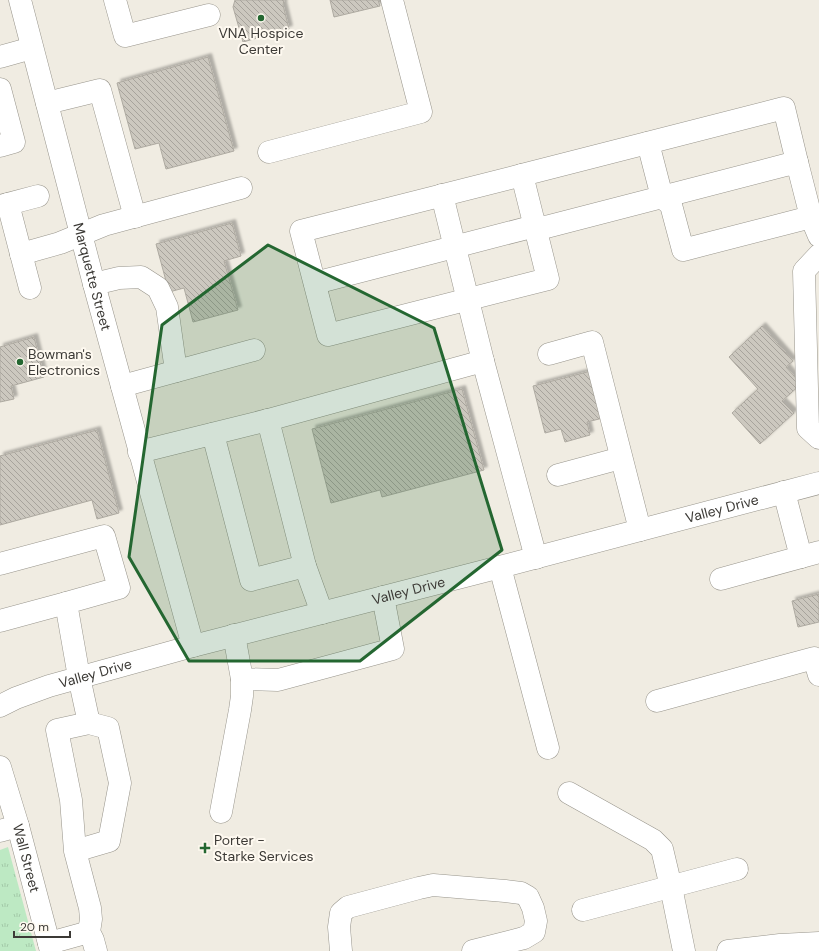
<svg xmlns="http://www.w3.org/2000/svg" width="819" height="951" font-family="'DM Sans',sans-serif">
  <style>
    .grass { fill: url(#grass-tufts) }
    .building { fill: url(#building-back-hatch); stroke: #aeaaa1; filter: url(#shadow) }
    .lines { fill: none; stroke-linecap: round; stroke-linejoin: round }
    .minor-casing { stroke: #98958c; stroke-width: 23 }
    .minor { stroke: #fff; stroke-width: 22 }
    .marked { fill: #246731; fill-opacity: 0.2; stroke: #246731; stroke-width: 3; stroke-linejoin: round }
    .poi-dot { fill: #246731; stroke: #fef9f0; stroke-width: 1.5 }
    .labels { text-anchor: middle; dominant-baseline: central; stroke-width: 4; stroke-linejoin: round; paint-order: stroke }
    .poi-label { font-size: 14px; fill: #3c3a36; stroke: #fef9f0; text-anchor: start }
    .street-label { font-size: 14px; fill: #3c3a36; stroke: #fef9f0 }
  </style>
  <defs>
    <pattern id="grass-tufts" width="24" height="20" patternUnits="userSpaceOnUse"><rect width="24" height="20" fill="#bde9c3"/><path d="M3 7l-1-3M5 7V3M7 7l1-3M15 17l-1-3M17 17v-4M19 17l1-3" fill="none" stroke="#a3c9a8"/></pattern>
    <pattern id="building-back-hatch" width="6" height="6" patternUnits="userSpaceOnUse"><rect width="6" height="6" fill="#ccc8bf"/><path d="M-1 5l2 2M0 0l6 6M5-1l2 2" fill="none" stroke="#a7a39c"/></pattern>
    <filter id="shadow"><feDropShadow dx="3.5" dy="-3.5" stdDeviation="1" flood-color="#0004"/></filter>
  </defs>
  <rect width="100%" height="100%" fill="#f0ece2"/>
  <polygon class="grass" points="8,847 36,951 0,951 0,850"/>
  <g class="building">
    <polygon points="235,0 284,0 283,5 289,29 243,42 233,7"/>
    <polygon points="330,0 378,0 380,6 334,17"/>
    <polygon points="208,57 234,151 166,169 159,143 135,149 117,83"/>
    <polygon points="232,223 241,256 224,261 238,310 193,322 184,288 169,292 156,244"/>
    <polygon points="762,326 793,361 786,367 801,384 782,401 794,413 760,444 732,413 758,389 729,357"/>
    <polygon points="34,337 44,377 11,386 14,399 0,402 0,347"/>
    <polygon points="591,371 603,418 587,422 590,435 565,442 561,429 545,433 533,386"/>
    <polygon points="462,389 484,470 382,497 380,490 331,503 312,429"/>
    <polygon points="97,430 119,513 97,519 92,500 0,525 0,456"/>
    <polygon points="819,594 819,622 798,627 792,601"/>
  </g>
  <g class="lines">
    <defs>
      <g id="minor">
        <path id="s1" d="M20 0 94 284 193 646"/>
        <polyline points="115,0 125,36 209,15"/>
        <polyline points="0,57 32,48"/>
        <polyline points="0,89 14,142 0,146"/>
        <polyline points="47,103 100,90 135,217"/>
        <polyline points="648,143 662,197 671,205 683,250 811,217"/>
        <polyline points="269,152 421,112 392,0"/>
        <polygon points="522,175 548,279 328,335 301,231"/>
        <polyline points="522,175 784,108 797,162"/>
        <polyline points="442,195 483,361"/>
        <polyline points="8,204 30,288"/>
        <polyline points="0,206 38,196"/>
        <polyline points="21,254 60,243 104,225 241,188"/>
        <polyline points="819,255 804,271 808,428 819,438"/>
        <polyline points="315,283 535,226 546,227 797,162 811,217 819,236"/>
        <polyline points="94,284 119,278 141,277 158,288 167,307 176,371"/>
        <polyline points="549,354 592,342 640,530"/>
        <polyline points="122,386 254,350"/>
        <polyline points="268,420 305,566 322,613"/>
        <polyline points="213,434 251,580 305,566"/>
        <polyline points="139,452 268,420 483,361 536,558"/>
        <polyline points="558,475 621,458"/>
        <polyline points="784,492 801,557"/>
        <polyline points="0,564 104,536 119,588 66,603 79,677 89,723"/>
        <polyline points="500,567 548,748"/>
        <polyline points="721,579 819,552"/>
        <polyline points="0,621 66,603"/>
        <polyline points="234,635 242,679 278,680 393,649 383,597"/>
        <polyline points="657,701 814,658 819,675"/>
        <path id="s2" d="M0 706 16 698 49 686 193 646 500 567 819 483"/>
        <path id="s3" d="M0 767 18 826 51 951"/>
        <polyline points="569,793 653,840 662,849 671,887 684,951"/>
        <polyline points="221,812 240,710 242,696 242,679"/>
        <polyline points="0,831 18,826"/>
        <polyline points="75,851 71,800 57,730 89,723 108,728 120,783 109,841 75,851 90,908 91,919 89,932 93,940 96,951"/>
        <polyline points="583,910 737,869"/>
        <polyline points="49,943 89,932"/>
        <polyline points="341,951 339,927 341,913 348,907 419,888 433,885 505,891 521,893 528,897 533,908 536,921 534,932 524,938 473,951"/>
        <polyline points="728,951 780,945 819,943"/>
      </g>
    </defs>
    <use href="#minor" class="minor-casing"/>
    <use href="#minor" class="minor"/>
  </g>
  <path class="marked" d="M268 245 434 328 502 550 360 661H189L129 557 162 325Z"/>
  <g class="poi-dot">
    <circle cx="261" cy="18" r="4"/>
    <circle cx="20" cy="362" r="4"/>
    <path d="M203 842h4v4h4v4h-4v4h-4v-4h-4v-4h4z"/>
  </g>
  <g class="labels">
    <g class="poi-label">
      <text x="261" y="33" text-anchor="middle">VNA Hospice<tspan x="261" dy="16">Center</tspan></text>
      <text x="28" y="354">Bowman's<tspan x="28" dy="16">Electronics</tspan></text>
      <text x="214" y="840">Porter -<tspan x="214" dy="16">Starke Services</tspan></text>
    </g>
    <g class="street-label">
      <text stroke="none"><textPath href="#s1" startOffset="286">Marquette Street</textPath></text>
      <text stroke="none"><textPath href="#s2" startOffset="749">Valley Drive</textPath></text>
      <text stroke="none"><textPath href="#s2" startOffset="425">Valley Drive</textPath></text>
      <text stroke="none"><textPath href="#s2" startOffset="101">Valley Drive</textPath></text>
      <text stroke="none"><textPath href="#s3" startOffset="95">Wall Street</textPath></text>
    </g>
  </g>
  <path d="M14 931v6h56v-6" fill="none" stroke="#3c3a36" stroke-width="2"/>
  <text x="20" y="931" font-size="12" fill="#3c3a36" stroke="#fef9f0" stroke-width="3" paint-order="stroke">20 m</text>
</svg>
